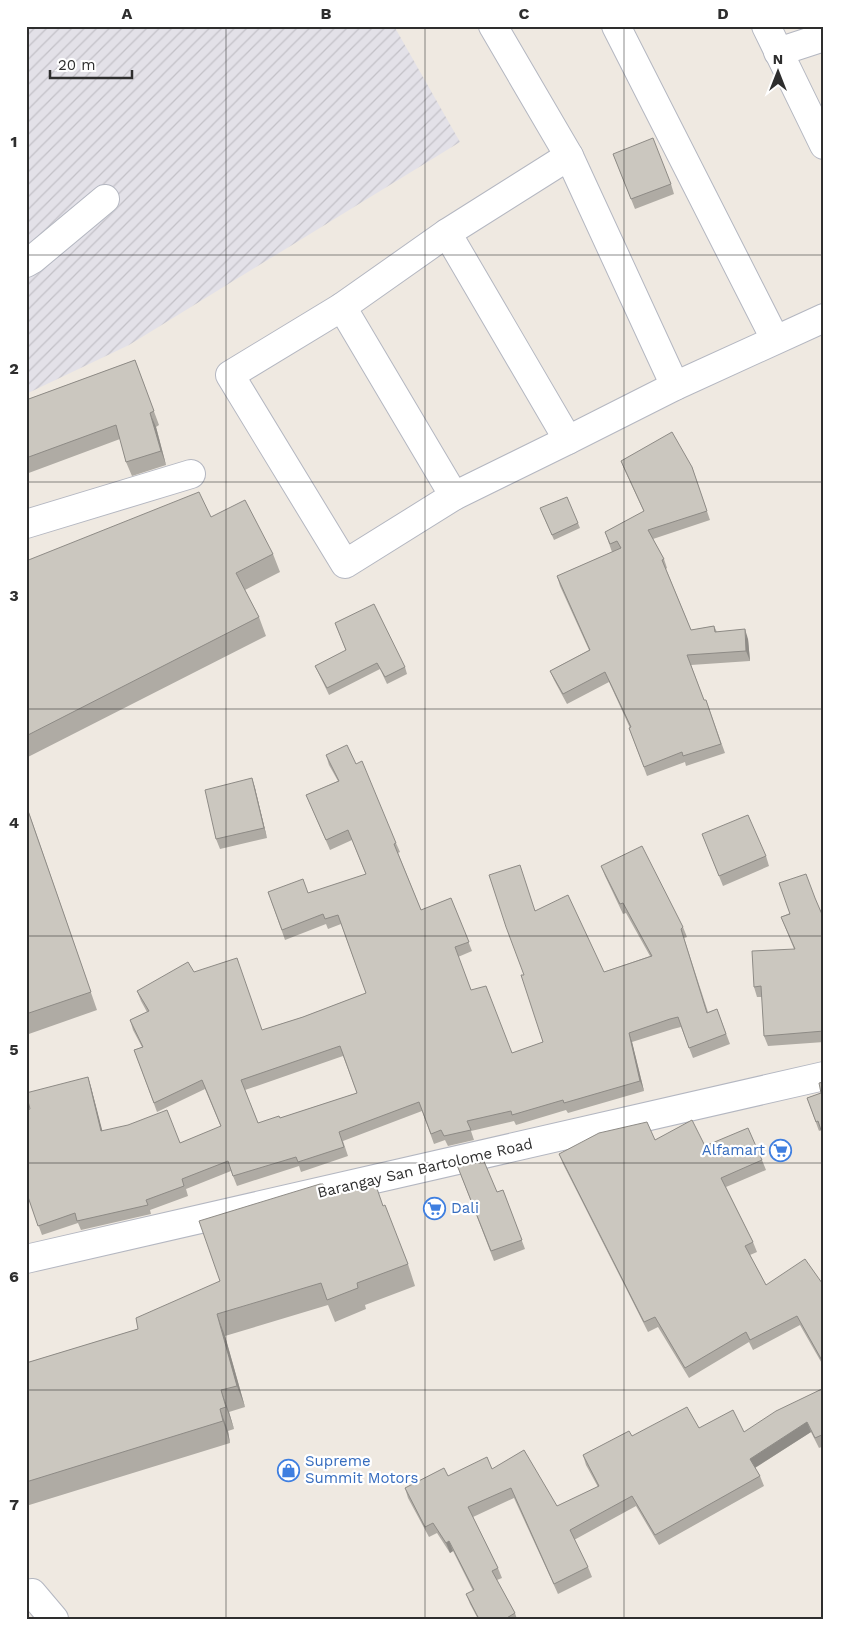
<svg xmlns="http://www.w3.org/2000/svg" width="850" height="1645" font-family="'Work Sans',sans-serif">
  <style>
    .industrial { fill: url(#industrial-furrows) }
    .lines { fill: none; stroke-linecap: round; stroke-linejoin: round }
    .minor-casing { stroke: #b4b7c1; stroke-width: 30 }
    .minor { stroke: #fff; stroke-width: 28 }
    .wall { fill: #afaba4; fill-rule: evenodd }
    .shaded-wall { fill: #8e8b86 }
    .building { fill: #cbc7bf; stroke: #8e8b86; fill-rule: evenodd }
    .grid { fill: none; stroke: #2e2e2e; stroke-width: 1; stroke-opacity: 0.55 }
    .labels { text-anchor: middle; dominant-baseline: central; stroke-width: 4.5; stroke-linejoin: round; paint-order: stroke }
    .shop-label { font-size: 15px; fill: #366cbe; stroke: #fff; text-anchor: start }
    .street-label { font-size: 15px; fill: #2e2e2e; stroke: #fff }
    .neatline { fill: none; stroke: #2e2e2e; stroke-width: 2 }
    .grid-label { font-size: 16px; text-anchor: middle; font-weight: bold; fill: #2e2e2e }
  </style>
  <defs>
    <pattern id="industrial-furrows" width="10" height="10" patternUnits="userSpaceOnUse" patternTransform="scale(1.25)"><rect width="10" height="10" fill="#e3e1e8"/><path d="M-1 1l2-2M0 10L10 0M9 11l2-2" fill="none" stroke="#c3c1c7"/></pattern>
  </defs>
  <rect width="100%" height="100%" fill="#efe9e1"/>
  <polygon class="industrial" points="26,26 394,26 460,142 129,345 26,394"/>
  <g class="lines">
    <defs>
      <g id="minor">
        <polyline points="493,26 569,156 675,386"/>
        <polyline points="616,26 775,339"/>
        <polyline points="766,26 824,145"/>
        <polyline points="778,52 824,37"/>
        <polyline points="569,156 447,233 342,307 230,375 345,564 454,496 568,440 675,386 824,318"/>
        <polyline points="447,233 568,440"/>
        <polyline points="26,263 33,259 105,199"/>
        <polyline points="342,307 454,496"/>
        <polyline points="26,524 191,474"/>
        <polyline points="26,1259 824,1076"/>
        <polyline points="32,1593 54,1619"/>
      </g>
    </defs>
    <use href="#minor" class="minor-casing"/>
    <use href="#minor" class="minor"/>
  </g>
  <g class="wall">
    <polygon points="613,154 671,184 674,194 635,209"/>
    <polygon points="135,360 159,425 156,427 166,465 132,476 126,462 120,439 26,474 26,400"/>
    <polygon points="621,461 692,467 710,520 653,539 664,559 667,568 666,569 691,630 714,626 717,632 748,639 750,661 691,665 704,700 706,700 725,753 686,766 685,762 647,776 629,728 630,728 609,682 567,704 554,680 550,671 589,650 560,586 557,576 612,552 605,532 644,512 625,471"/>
    <polygon points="542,513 578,523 580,528 554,540"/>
    <polygon points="211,517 273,554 280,572 245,590 259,617 266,636 26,758 26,561"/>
    <polygon points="335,623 405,667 407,674 387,684 380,669 329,695 315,666 346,651"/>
    <path d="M326 755 396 843 400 852 398 853 421 910 451 898 472 951 458 957 471 990 512 1053 543 1042 524 975 535 910 604 972 650 956 626 913 623 914 605 876 601 866 683 927 687 937 684 938 708 1012 717 1009 730 1044 693 1058 681 1027 673 1029 632 1042 644 1091 568 1113 566 1110 516 1125 514 1121 471 1131 474 1140 448 1146 445 1140 434 1144 422 1111 343 1141 348 1156 301 1172 299 1166 237 1186 231 1171 186 1189 188 1196 150 1210 151 1214 81 1230 78 1223 42 1235 28 1197H26V1110L30 1109 88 1077 91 1087 102 1131 180 1143 221 1127 205 1089 157 1112 134 1050 142 1047 133 1030 130 1020 147 1012 141 1001 137 991 194 972 262 1030 303 1017 366 993 341 924 328 929 326 924 285 940 268 892 308 893 366 875 352 840 330 850 306 795 338 781 329 765ZM343 1056 357 1093 280 1118 258 1123 245 1090Z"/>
    <polygon points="252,778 255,788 267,838 220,849 216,839"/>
    <polygon points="26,804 97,1010 26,1035"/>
    <polygon points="702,834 766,856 769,866 723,886"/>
    <polygon points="816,901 824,919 824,1042 768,1046 764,1036 762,997 757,997 754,987 794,949 781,917"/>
    <polygon points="824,1082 821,1130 819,1131 807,1098 821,1093"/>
    <polygon points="655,1140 705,1146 762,1160 766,1170 726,1187 753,1242 757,1252 750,1255 766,1285 822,1283 824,1282 824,1367 800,1325 753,1350 749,1342 689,1378 658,1327 648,1332 563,1164 559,1154"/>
    <polygon points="457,1165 497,1192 503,1190 525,1249 494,1261"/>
    <polygon points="326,1193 383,1206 408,1264 415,1286 365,1305 366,1309 335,1322 328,1305 225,1336 245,1407 229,1412 234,1429 228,1431 230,1443 26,1506 26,1363 138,1329 220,1281"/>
    <polygon points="824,1388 824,1446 819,1448 811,1432 755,1468 760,1476 764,1486 659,1545 636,1506 574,1540 588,1567 592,1577 558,1594 514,1498 473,1517 498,1568 502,1578 497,1580 515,1613 517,1619 478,1619 470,1604 466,1594 473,1591 453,1551 450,1553 437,1533 429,1537 408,1498 405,1488 448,1476 492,1469 557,1506 598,1487 586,1465 583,1455 632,1436 699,1428 744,1432"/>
  </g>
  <g class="shaded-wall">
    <polygon points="150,413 156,427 166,465 161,451"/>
    <polygon points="745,629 748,639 750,661 746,651"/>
    <polygon points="252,778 255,788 267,838 264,828"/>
    <polygon points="629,1033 632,1042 644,1091 640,1081"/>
    <polygon points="88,1077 91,1087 105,1141 101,1131"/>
    <polygon points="217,1314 225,1336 245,1407 237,1386"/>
    <polygon points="221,1390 229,1412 234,1429 226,1407"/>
    <polygon points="220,1409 228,1431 230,1443 223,1421"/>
    <polygon points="807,1422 811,1432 753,1469 750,1459"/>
    <polygon points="449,1541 453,1551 450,1553 446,1543"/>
  </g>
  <g class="building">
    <polygon points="653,138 671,184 631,199 613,154"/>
    <polygon points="135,360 154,411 150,413 161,451 126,462 116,425 26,458 26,400"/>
    <polygon points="672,432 692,467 707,511 648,530 664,559 662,560 691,630 714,626 715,632 745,629 746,651 687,655 704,700 706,700 721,744 683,756 682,752 644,767 629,728 631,727 605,672 563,694 550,671 590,650 557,576 621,548 617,541 610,544 605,532 644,511 621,461"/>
    <polygon points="199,492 211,517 245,500 273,554 236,573 259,617 26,736 26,561"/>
    <polygon points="567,497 578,523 552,535 540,508"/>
    <polygon points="374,604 405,667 385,677 377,663 327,688 315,666 346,650 335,623"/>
    <path d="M347 745 356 764 362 761 396 843 394 844 421 910 451 898 469 942 455 947 471 990 486 986 512 1053 543 1042 521 975H524L506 927 489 875 520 865 535 911 568 895 604 972 652 956 623 903 620 904 601 866 642 846 683 927 681 929 707 1013 717 1009 726 1034 689 1048 678 1017 670 1019 629 1033 640 1081 564 1103 563 1100 512 1115 511 1111 467 1121 471 1130 444 1136 441 1130 431 1134 419 1102 339 1132 344 1147 298 1162 296 1157 233 1176 228 1161 182 1179 184 1186 146 1200 148 1205 77 1221 75 1213 38 1226 26 1191V1110L30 1109 26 1093 88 1077 101 1131 128 1125 167 1110 180 1143 221 1126 202 1080 154 1103 134 1050 143 1047 130 1020 149 1011 137 991 188 962 194 972 237 958 262 1030 303 1017 366 993 338 915 325 919 323 914 282 930 268 892 303 879 308 893 366 874 348 830 326 840 306 795 339 781 326 755ZM340 1046 357 1093 280 1118 279 1116 258 1123 241 1080Z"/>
    <polygon points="252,778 264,828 216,839 205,790"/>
    <polygon points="26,805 91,992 26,1014"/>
    <polygon points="748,815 766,856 719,876 702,834"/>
    <polygon points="806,874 815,898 824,919 824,1031 764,1036 761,986 754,987 752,951 795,949 781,917 790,914 779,883"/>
    <polygon points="824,1082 824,1139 818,1121 816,1122 807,1098 821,1093 819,1083"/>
    <polygon points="692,1120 705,1146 748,1128 762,1160 721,1178 753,1242 745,1246 766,1285 805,1259 822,1283 824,1282 824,1364 797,1316 750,1340 746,1332 685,1368 655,1317 644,1322 559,1154 599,1133 647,1122 655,1140"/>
    <polygon points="483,1159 497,1192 503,1190 522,1240 491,1251 457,1165"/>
    <polygon points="373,1177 383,1206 385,1205 408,1264 357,1283 358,1288 327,1300 321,1283 217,1314 237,1386 221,1390 226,1407 220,1409 223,1421 26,1482 26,1363 138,1329 136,1318 220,1281 199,1221 320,1184 323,1184 326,1193"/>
    <polygon points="824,1388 824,1434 815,1438 807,1422 750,1459 760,1476 655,1535 632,1496 570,1530 588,1567 554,1584 511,1488 468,1507 498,1568 492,1571 515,1613 505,1619 479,1619 466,1594 474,1590 449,1541 446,1543 433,1523 425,1527 405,1488 444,1468 448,1476 487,1457 492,1469 524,1450 557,1506 599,1486 583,1455 629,1431 632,1436 687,1407 699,1428 733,1410 744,1432 776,1411"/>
  </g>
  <path class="grid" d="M226 26V1619M425 26V1619M624 26V1619M26 255H824M26 482H824M26 709H824M26 936H824M26 1163H824M26 1390H824"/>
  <defs>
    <symbol id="supermarket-ring" viewBox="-11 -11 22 22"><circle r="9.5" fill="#fff" stroke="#3f7fe0" stroke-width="1.5"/><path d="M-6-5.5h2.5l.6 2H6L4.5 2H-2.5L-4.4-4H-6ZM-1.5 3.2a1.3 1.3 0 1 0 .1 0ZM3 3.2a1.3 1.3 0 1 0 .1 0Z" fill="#3f7fe0"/></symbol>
    <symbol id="shop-ring" viewBox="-11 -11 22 22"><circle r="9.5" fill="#fff" stroke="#3f7fe0" stroke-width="1.5"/><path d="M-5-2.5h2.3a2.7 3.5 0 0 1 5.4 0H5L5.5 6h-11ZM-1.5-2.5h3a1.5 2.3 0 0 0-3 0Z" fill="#3f7fe0"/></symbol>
  </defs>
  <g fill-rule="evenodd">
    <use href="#supermarket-ring" x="768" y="1138" width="25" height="25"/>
    <use href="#supermarket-ring" x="422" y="1196" width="25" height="25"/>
    <use href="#shop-ring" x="276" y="1458" width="25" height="25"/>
  </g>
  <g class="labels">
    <g class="shop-label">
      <text x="765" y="1150" text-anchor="end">Alfamart</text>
      <text x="451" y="1208">Dali</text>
      <text x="305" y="1461">Supreme<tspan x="305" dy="17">Summit Motors</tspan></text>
    </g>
    <g class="street-label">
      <text transform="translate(425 1168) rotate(-13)">Barangay San Bartolome Road</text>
    </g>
  </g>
  <rect width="850" height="1645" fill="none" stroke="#ffffff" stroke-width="55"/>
  <g transform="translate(778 72)" stroke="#ffffff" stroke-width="4" paint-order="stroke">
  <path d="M0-4L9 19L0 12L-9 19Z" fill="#2e2e2e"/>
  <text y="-8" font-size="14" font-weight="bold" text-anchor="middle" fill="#2e2e2e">N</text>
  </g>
  <path d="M50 70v8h82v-8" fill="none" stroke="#2e2e2e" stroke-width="2.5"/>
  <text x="58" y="70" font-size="15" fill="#2e2e2e" stroke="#ffffff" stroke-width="4" paint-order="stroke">20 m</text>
  <rect x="28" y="28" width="794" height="1590" class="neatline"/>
  <g class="grid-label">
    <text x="127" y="19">A</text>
    <text x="326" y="19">B</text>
    <text x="524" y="19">C</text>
    <text x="723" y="19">D</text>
    <text x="14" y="147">1</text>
    <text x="14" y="374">2</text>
    <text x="14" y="601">3</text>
    <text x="14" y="828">4</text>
    <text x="14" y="1055">5</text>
    <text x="14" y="1282">6</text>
    <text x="14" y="1510">7</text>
  </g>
</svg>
